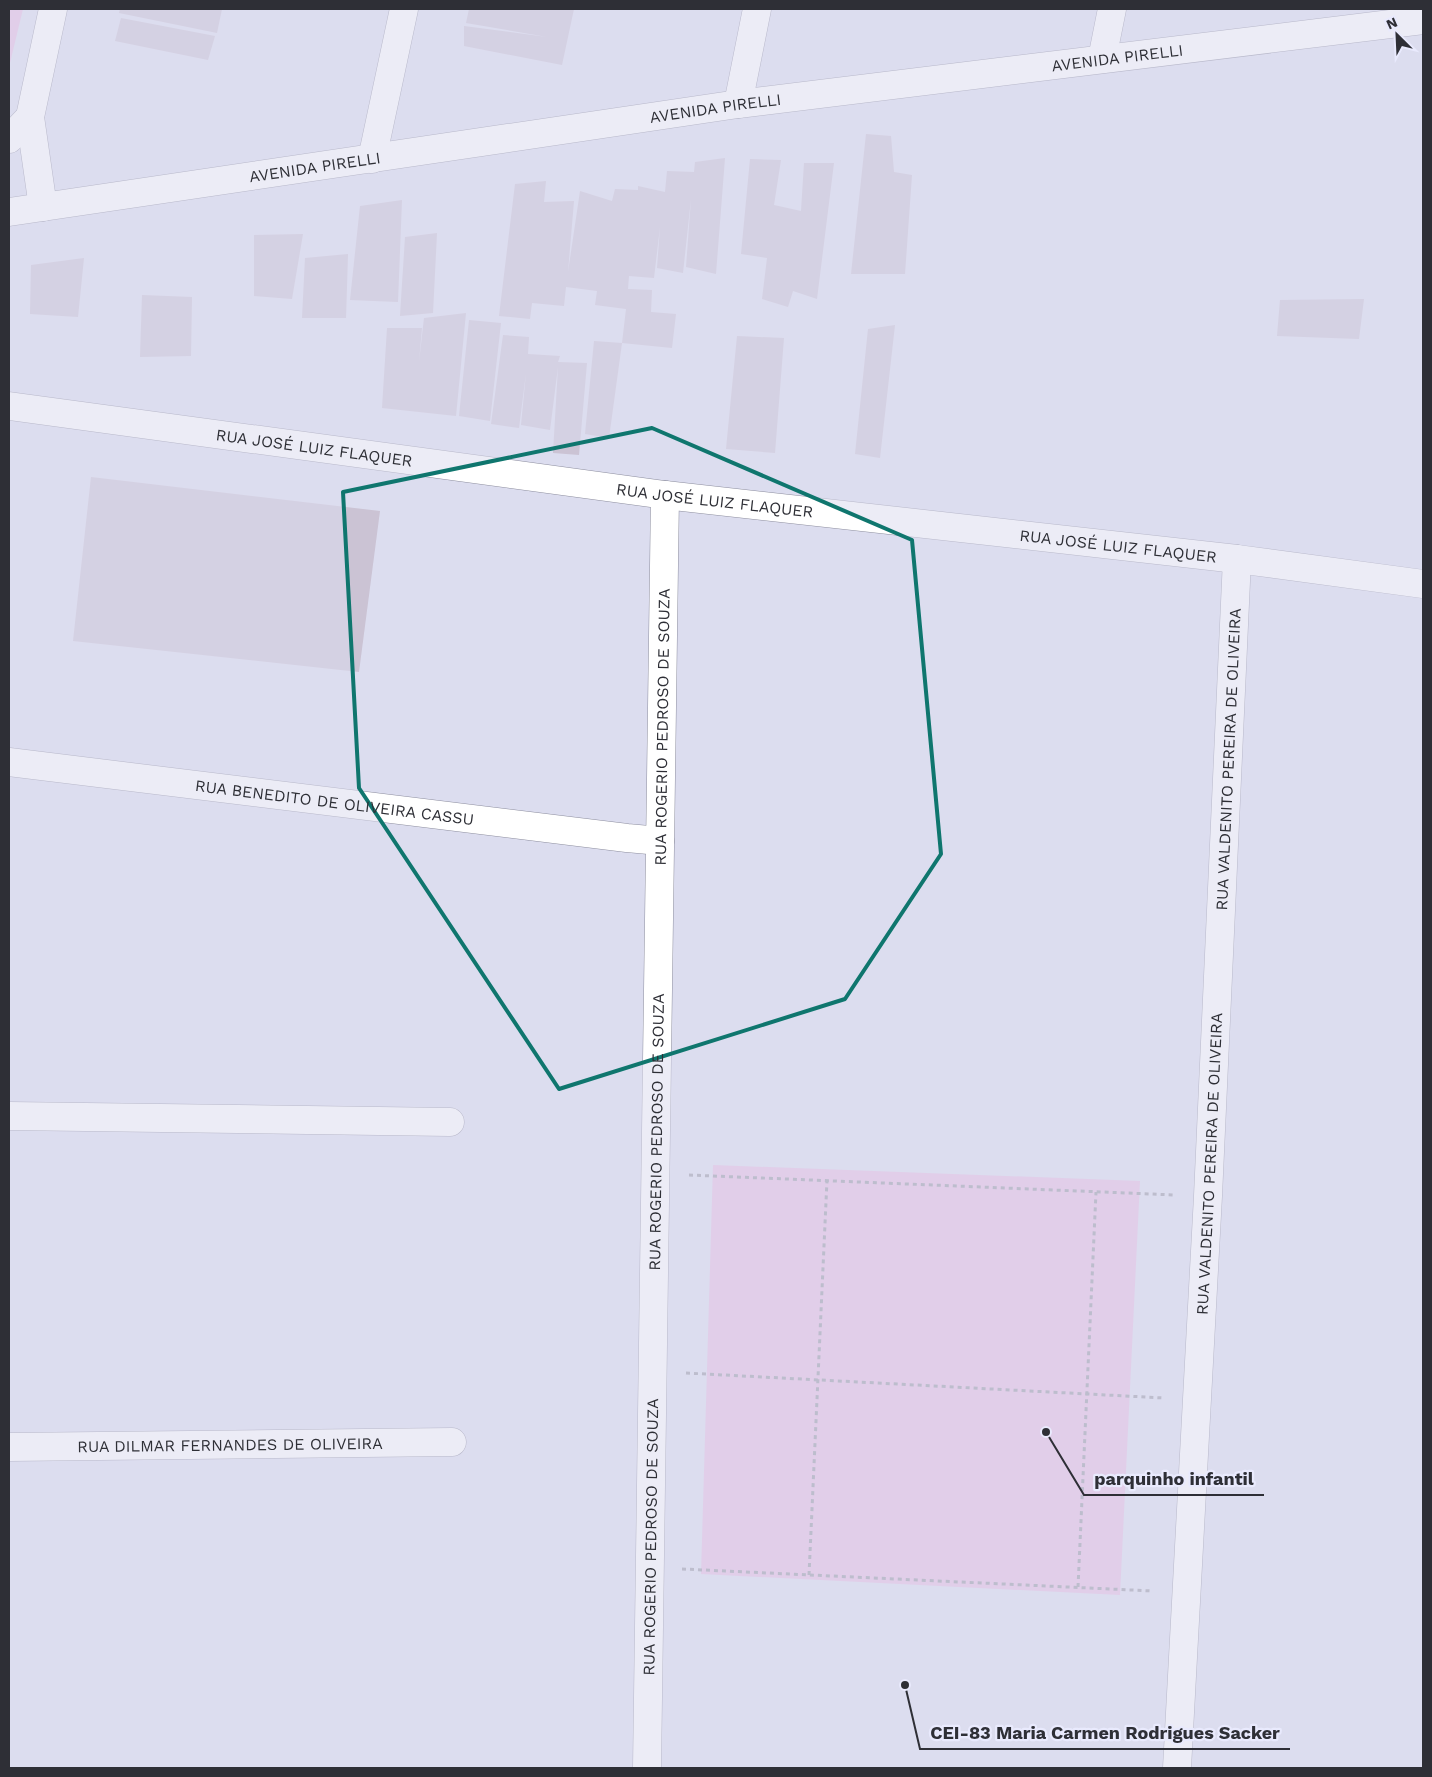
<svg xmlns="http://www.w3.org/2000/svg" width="1432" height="1777" font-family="'Work Sans',sans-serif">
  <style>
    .green { fill: #e6bde2 }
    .building { fill: #cbc3d4 }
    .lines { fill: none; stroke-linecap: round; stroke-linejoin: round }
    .minor-casing { stroke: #8d8e9f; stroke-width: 29 }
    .path { stroke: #9798a5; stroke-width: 3; stroke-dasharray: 4 4; stroke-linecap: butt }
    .minor { stroke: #fff; stroke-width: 28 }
    .marked { fill: none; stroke: #0f766e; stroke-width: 4; stroke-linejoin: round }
    .labels { text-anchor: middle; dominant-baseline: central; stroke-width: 4.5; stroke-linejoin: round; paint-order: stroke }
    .street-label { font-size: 16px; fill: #2e2f36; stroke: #e9eafd }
    .leader { fill: none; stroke: #2e2f36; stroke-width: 2 }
    .callout-dot { fill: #2e2f36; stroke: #e9eafd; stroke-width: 2 }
    .callout-label { font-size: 18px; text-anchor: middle; font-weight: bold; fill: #2e2f36; stroke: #e9eafd; stroke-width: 4.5; stroke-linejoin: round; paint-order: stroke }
  </style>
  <rect width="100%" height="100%" fill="#dcddef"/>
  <g class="green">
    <polygon points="9,9 23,9 9,67"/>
    <polygon points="713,1165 1140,1181 1120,1595 701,1574"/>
  </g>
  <g class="building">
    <polygon points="120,9 222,9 217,33 119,13"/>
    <polygon points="469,9 574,9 562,65 464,46 464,26 547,37 466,23"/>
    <polygon points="121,18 215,36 208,60 115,41"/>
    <polygon points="866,134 891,136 894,172 912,175 905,274 851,274"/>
    <polygon points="725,158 716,274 686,267 691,199 683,273 657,268 660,227 654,278 629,276 628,289 652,290 651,312 676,314 672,348 622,343 626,309 595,305 597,291 566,287 564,306 532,303 530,319 499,316 515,184 546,181 544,202 574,201 568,272 580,191 612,201 615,189 638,190 638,186 665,192 667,171 694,172 695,162"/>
    <polygon points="750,159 781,160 774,205 801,211 804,163 834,163 817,299 793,291 788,307 762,299 767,258 741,254"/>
    <polygon points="402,200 398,302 350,300 360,206"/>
    <polygon points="437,233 433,313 400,316 405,237"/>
    <polygon points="303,234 292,299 254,296 254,235"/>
    <polygon points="348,254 346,318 302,318 305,258"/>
    <polygon points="84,258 78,317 30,314 31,265"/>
    <polygon points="142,295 192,297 191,356 140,357"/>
    <polygon points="1364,299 1359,339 1277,336 1280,300"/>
    <polygon points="466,313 456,416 382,408 387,328 422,328 419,362 424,318"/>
    <polygon points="469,320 501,323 490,421 459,416"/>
    <polygon points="895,325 880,458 855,454 868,329"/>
    <polygon points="503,335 529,337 528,354 560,356 558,362 587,363 579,455 553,453 558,367 550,430 521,425 526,373 519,428 491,424"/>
    <polygon points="737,336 784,338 775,453 726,449"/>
    <polygon points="594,341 622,343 609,438 585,434"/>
    <polygon points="91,477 380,511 359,672 73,641"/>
  </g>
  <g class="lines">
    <defs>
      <g id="minor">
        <polyline points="1102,59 1112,9"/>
        <polyline points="738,104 757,9"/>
        <polyline points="9,139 30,117"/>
        <polyline points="372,159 404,9"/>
        <polyline points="43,207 30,117 53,9"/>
        <path id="s1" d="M9 212 738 104 1423 20"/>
        <path id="s2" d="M9 406 665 495 1237 559 1423 584"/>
        <path id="s3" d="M9 762 627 838 660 841"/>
        <polyline points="9,1116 450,1122"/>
        <path id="s4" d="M9 1447 452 1442"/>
        <path id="s5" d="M647 1768 665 495"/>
        <path id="s6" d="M1177 1768 1208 1196 1237 559"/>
      </g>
    </defs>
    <use href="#minor" class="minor-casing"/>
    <g class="path">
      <polyline points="689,1175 1175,1195"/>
      <polyline points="686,1373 1164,1398"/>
      <polyline points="682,1569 1153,1591"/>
      <polyline points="809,1575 827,1180"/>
      <polyline points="1078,1587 1096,1192"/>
    </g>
    <use href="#minor" class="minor"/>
  </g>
  <path d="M0 0H1432V1777H0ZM652 428 912 540 941 854 845 999 559 1089 359 788 343 492Z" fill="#dcddef" fill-opacity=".55" fill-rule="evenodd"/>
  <path class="marked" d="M652 428 912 540 941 854 845 999 559 1089 359 788 343 492Z"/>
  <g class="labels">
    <g class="street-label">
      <text stroke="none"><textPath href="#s1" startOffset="1119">AVENIDA PIRELLI</textPath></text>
      <text stroke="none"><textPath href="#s1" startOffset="714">AVENIDA PIRELLI</textPath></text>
      <text stroke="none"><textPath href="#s1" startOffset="309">AVENIDA PIRELLI</textPath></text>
      <text stroke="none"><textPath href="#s2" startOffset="308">RUA JOSÉ LUIZ FLAQUER</textPath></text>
      <text stroke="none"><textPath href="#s2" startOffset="712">RUA JOSÉ LUIZ FLAQUER</textPath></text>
      <text stroke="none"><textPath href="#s2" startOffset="1118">RUA JOSÉ LUIZ FLAQUER</textPath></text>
      <text stroke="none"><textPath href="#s5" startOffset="1041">RUA ROGERIO PEDROSO DE SOUZA</textPath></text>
      <text stroke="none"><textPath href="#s6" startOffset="1010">RUA VALDENITO PEREIRA DE OLIVEIRA</textPath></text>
      <text stroke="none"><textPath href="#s3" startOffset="328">RUA BENEDITO DE OLIVEIRA CASSU</textPath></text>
      <text stroke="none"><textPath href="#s5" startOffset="636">RUA ROGERIO PEDROSO DE SOUZA</textPath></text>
      <text stroke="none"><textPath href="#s6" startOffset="605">RUA VALDENITO PEREIRA DE OLIVEIRA</textPath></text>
      <text stroke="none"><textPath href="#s4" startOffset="221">RUA DILMAR FERNANDES DE OLIVEIRA</textPath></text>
      <text stroke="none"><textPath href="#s5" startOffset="231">RUA ROGERIO PEDROSO DE SOUZA</textPath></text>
    </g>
  </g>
  <path class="leader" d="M1046 1432L1084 1495H1264M905 1685L920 1749H1290"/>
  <g class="callout-dot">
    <circle cx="1046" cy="1432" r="5"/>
    <circle cx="905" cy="1685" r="5"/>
  </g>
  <g class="callout-label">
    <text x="1174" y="1485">parquinho infantil</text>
    <text x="1105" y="1739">CEI-83 Maria Carmen Rodrigues Sacker</text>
  </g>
  <rect width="1432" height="1777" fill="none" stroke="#2e2f36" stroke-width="20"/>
  <g transform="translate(1397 35) rotate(336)" stroke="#e9eafd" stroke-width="4" paint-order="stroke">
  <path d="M0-4L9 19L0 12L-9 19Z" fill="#2e2f36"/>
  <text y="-8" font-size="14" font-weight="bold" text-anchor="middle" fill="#2e2f36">N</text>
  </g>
</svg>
